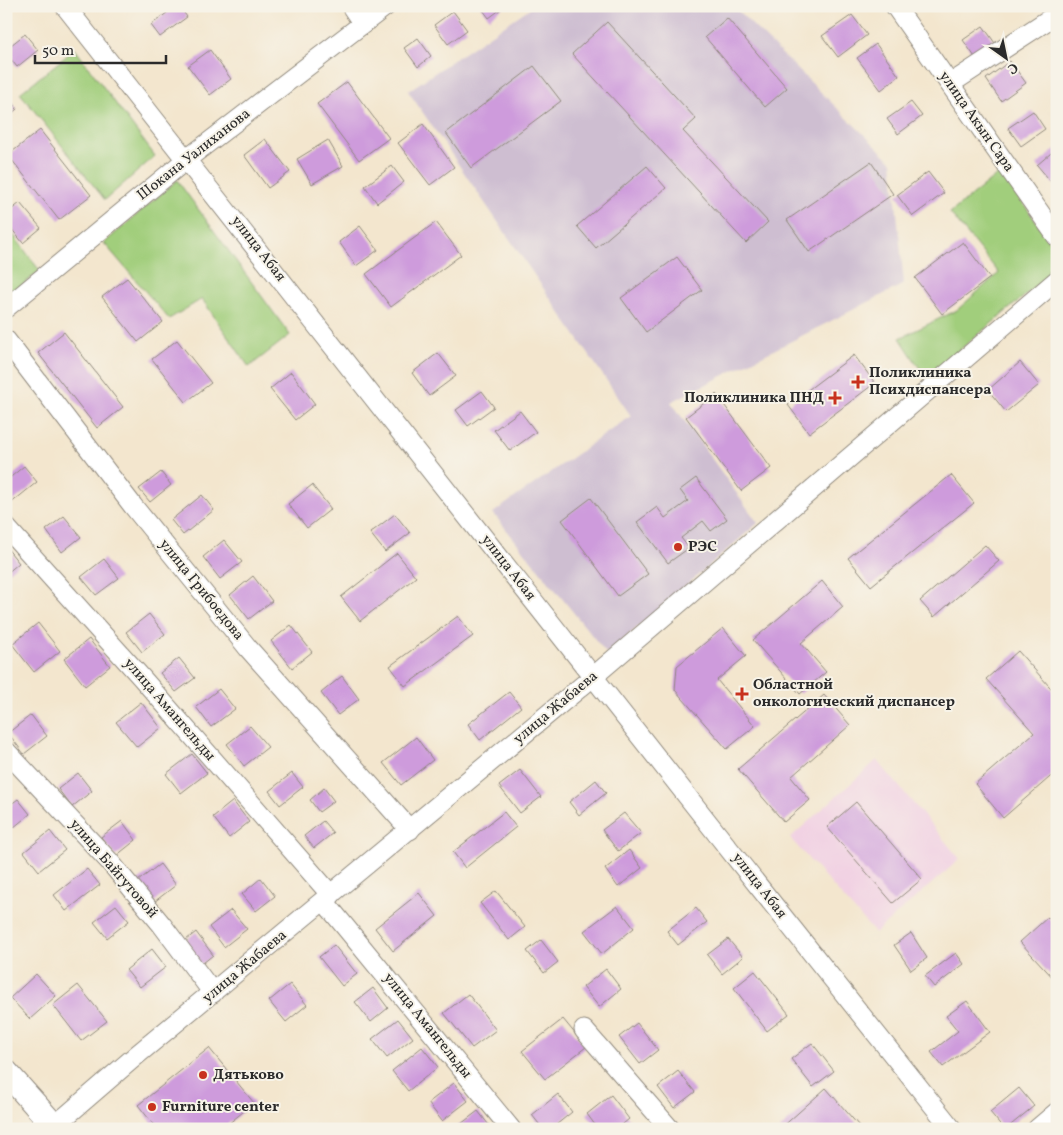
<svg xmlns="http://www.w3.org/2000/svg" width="1063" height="1135" font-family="Vollkorn,serif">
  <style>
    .built { fill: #f1d0e3 }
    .industrial { fill: #cebed1 }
    .green { fill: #a1ce7b; stroke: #667c53 }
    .building { fill: #ce9bdc }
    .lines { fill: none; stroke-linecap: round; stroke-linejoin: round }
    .minor-casing { stroke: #8f887c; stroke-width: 21 }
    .major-casing { stroke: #8f887c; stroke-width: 26 }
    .minor { stroke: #fff; stroke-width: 19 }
    .major { stroke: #fff; stroke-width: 24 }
    .poi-dot { fill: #c8321e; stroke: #f7f3e8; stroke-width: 2 }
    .labels { text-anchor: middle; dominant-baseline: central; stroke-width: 4; stroke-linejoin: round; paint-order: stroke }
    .street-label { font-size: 15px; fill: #2b2b2b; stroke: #f7f3e8 }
    .poi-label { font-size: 15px; font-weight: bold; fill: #2b2b2b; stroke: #f7f3e8; text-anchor: start }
  </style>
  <rect width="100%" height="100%" fill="#f7f3e8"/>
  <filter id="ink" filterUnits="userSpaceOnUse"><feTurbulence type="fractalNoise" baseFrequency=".02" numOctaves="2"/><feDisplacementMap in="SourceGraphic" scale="10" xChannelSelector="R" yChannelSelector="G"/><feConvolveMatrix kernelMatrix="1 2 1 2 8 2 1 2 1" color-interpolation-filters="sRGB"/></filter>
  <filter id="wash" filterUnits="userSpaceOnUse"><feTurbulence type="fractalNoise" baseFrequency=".0096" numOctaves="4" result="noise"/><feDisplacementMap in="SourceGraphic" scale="20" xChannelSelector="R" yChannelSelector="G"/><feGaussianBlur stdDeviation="1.12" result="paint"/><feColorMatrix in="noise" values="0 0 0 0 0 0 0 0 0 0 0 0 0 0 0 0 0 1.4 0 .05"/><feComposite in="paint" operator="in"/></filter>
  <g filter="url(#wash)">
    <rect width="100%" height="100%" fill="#f3e6ce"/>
    <polygon class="built" points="877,760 960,859 875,933 790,838"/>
    <polygon class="industrial" points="533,6 733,6 892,162 904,284 671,402 758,523 607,654 493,513 631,416 408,91"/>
    <g class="green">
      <polygon points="75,49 155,156 105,200 20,93"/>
      <polygon points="1001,172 1057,251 1057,269 926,378 900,338 957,310 999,273 950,213"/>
      <polygon points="177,180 290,335 249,367 202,299 169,319 104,243"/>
      <polygon points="6,225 40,271 6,298"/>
    </g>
    <g id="blocks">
      <g class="building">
        <polygon points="176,6 179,6 187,17 160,37 151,25"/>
        <polygon points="480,6 505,6 489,18"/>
        <polygon points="453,11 467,30 448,44 434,25"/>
        <polygon points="852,15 867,35 838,57 822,36"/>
        <polygon points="727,18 787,88 765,107 705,37"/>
        <polygon points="607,22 696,119 683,131 768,222 746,243 572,54"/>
        <polygon points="983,26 997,46 977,60 963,40"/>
        <polygon points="25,34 38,50 17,67 6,53 6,49"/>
        <polygon points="418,38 431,56 418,67 404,48"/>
        <polygon points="876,44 899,76 881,90 857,58"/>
        <polygon points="210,50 231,79 210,95 188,66"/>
        <polygon points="1010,61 1026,83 1001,101 986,79"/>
        <polygon points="534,66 561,101 471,168 446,133"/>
        <polygon points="347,82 389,138 359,160 317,104"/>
        <polygon points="6,95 17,109 6,118"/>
        <polygon points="911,102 922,116 898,134 887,119"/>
        <polygon points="1033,111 1045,129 1021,146 1008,128"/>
        <polygon points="423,124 454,167 430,185 398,143"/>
        <polygon points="40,130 91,195 59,220 8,155"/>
        <polygon points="265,139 290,172 268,188 244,155"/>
        <polygon points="328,140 343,166 312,184 297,159"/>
        <polygon points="1057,148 1057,180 1053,184 1037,165"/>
        <polygon points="871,162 893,194 809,252 787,220"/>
        <polygon points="392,166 404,182 377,203 365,186"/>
        <polygon points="647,166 666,188 596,248 577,226"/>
        <polygon points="928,172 944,193 913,216 897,195"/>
        <polygon points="20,203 41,228 23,243 6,222 6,214"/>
        <polygon points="436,222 461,255 391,307 366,274"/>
        <polygon points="360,226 378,250 356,266 339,242"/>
        <polygon points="963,242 990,278 942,314 915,278"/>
        <polygon points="677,257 702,290 646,332 621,298"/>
        <polygon points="127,278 163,322 138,342 102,297"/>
        <polygon points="64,332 123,407 97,428 38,353"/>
        <polygon points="177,340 211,383 186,402 152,359"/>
        <polygon points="438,353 456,376 429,396 412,373"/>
        <polygon points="854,355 875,383 809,433 788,405"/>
        <polygon points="1020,362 1039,385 1006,412 988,390"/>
        <polygon points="291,372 315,404 295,420 270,389"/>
        <polygon points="482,391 494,407 468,426 456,410"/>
        <polygon points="716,394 771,468 741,491 686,417"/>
        <polygon points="520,411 536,432 510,451 494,430"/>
        <polygon points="24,466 37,482 10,504 6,499 6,481"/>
        <polygon points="161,472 171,485 150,502 139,489"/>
        <polygon points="951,475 974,503 871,586 848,558"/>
        <polygon points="696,478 727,519 711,531 703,521 681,538 689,548 668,563 637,522 657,507 665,518 688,501 680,490"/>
        <polygon points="312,485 331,509 307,528 288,504"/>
        <polygon points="202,495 214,510 183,535 171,520"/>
        <polygon points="591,498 648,574 618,596 562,520"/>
        <polygon points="395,514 410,533 385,552 370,533"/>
        <polygon points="64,516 81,537 62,552 46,530"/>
        <polygon points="224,540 242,562 220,579 203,557"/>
        <polygon points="985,545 999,561 934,617 920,601"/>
        <polygon points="6,547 19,563 6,574"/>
        <polygon points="397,553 416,577 360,621 341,597"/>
        <polygon points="104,559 119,578 96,595 81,577"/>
        <polygon points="253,576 272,601 249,619 230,595"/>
        <polygon points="822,581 843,607 801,643 826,672 800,694 753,640"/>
        <polygon points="149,614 165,634 142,652 126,632"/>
        <polygon points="458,616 473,636 405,686 390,666"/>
        <polygon points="38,623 60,651 34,672 12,644"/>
        <polygon points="291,625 312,652 292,668 271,641"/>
        <polygon points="723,628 746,656 717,680 755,726 727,749 675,690 677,666"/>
        <polygon points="89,639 110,666 85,686 64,659"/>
        <polygon points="1018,651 1057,695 1057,771 1003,818 975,784 1034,733 986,679"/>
        <polygon points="179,658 195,678 176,692 160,673"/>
        <polygon points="342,676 359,699 338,715 321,693"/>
        <polygon points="219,689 235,709 211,727 196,707"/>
        <polygon points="509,692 521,707 480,740 468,724"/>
        <polygon points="824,695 850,725 791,777 810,800 784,822 738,769"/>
        <polygon points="141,702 161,728 137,747 116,722"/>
        <polygon points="31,715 47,736 24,754 8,733"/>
        <polygon points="250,726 268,747 244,766 227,744"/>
        <polygon points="416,737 433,760 401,785 383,763"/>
        <polygon points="192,754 207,773 181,793 166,774"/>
        <polygon points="520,770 541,797 520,813 499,786"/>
        <polygon points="78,773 92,791 72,807 58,789"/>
        <polygon points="292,773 303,787 280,805 269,791"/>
        <polygon points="596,780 606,793 579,815 569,802"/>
        <polygon points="324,788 334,801 319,812 310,800"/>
        <polygon points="18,799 30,814 13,828 6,820 6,808"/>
        <polygon points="233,801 249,822 229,838 213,817"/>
        <polygon points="856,802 922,879 893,903 827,827"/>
        <polygon points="504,812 516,827 465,868 453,852"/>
        <polygon points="624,813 641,833 618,851 602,830"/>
        <polygon points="122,821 136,840 116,856 101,837"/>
        <polygon points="323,821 333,833 314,848 304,836"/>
        <polygon points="50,831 65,850 39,871 24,852"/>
        <polygon points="629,850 642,868 618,887 605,869"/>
        <polygon points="160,864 176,885 154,902 138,881"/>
        <polygon points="87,869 100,885 66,911 54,895"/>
        <polygon points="261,878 275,896 256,911 242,894"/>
        <polygon points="496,891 525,927 509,940 480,903"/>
        <polygon points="419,893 437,916 393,951 375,928"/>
        <polygon points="116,905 129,921 107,938 94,922"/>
        <polygon points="617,906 634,928 602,954 584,931"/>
        <polygon points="696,908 707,922 678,945 667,931"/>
        <polygon points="231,910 247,929 224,947 209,927"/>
        <polygon points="1048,917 1057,927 1057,982 1020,942"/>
        <polygon points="196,932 213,955 198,967 181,944"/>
        <polygon points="911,933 927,958 911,970 894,945"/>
        <polygon points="728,939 743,957 722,974 707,955"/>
        <polygon points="541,940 558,962 544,973 527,951"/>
        <polygon points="334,945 357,974 342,986 319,957"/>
        <polygon points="152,949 166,967 140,987 126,970"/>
        <polygon points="956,953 964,964 934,987 925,976"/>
        <polygon points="606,969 621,989 599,1007 583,987"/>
        <polygon points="755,971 789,1014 767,1031 734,988"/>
        <polygon points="36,974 56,996 30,1019 10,998"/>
        <polygon points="290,984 307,1005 286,1022 269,1001"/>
        <polygon points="78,985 107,1021 81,1041 53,1005"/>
        <polygon points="373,988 388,1008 371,1022 355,1002"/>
        <polygon points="468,994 496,1030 472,1048 444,1013"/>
        <polygon points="967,1001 990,1032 943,1067 931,1052 958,1031 946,1016"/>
        <polygon points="398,1019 413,1038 387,1058 372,1039"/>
        <polygon points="563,1019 586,1047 545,1079 522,1051"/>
        <polygon points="637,1023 658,1050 640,1064 619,1037"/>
        <polygon points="812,1043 834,1071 813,1087 791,1059"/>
        <polygon points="422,1047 438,1067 408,1091 392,1071"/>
        <polygon points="209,1048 254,1103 222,1129 157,1129 138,1105"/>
        <polygon points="678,1071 695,1092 674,1108 658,1087"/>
        <polygon points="454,1083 468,1101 442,1121 428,1103"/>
        <polygon points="826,1088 859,1126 856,1129 780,1129"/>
        <polygon points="1019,1088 1034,1106 1006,1129 1004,1129 990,1112"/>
        <polygon points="558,1094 572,1112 551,1129 543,1129 532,1115"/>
        <polygon points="611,1095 629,1119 617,1129 598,1129 587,1114"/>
        <polygon points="478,1111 492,1129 459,1129 457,1127"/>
      </g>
    </g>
  </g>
  <g filter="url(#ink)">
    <use href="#blocks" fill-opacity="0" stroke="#8f887c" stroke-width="1"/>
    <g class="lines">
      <defs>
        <g id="minor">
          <polyline points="65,6 717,834 952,1129"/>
          <polyline points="351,6 363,24"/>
          <polyline points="895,6 1057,237"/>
          <polyline points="950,84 1057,14"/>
          <polyline points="6,308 187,159 386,6"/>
          <polyline points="6,340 133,506 248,648 410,830"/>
          <polyline points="6,527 141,677 331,895"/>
          <polyline points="6,751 110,862 162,925 213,993"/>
          <polyline points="324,901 511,1129"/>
          <polyline points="584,1030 670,1129"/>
          <polyline points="51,1129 138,1054 594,676 1057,280"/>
          <polyline points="1037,1129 1057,1112"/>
        </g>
        <polyline id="major" points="6,1072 57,1129"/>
      </defs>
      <use href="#minor" class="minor-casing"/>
      <use href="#major" class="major-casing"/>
      <use href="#minor" class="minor"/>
      <use href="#major" class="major"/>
    </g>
  </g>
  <g class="poi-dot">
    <path d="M855.5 374.5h5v5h5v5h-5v5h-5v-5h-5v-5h5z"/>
    <path d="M832.5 390.5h5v5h5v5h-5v5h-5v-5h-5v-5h5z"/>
    <circle cx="678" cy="547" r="5"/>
    <path d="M739.5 686.5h5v5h5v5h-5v5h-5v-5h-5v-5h5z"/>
    <circle cx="203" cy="1075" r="5"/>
    <circle cx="152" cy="1107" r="5"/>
  </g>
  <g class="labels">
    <g class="street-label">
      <text transform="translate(976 122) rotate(55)">улица Акын Сара</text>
      <text transform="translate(194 155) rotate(-38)">Шокана Уалиханова</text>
      <text transform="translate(258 249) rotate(52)">улица Абая</text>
      <text transform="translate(508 568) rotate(52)">улица Абая</text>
      <text transform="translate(201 590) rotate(51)">улица Грибоедова</text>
      <text transform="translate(556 708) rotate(-40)">улица Жабаева</text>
      <text transform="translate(169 710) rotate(49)">улица Амангельды</text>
      <text transform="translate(113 869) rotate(49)">улица Байгутовой</text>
      <text transform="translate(759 886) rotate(52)">улица Абая</text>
      <text transform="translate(245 967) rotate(-40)">улица Жабаева</text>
      <text transform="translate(427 1026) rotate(51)">улица Амангельды</text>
    </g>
    <g class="poi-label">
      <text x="869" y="373">Поликлиника<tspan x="869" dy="17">Психдиспансера</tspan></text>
      <text x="824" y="398" text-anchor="end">Поликлиника ПНД</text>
      <text x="688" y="547">РЭС</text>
      <text x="753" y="685">Областной<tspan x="753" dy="17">онкологический диспансер</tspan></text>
      <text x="213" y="1075">Дятьково</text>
      <text x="162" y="1107">Furniture center</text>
    </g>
  </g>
  <rect width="1063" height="1135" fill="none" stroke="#f7f3e8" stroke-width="25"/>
  <g transform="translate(1006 58) rotate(147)" stroke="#f7f3e8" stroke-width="4" paint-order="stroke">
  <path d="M0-4L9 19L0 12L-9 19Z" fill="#2b2b2b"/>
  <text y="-8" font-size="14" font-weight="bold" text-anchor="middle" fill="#2b2b2b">С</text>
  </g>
  <path d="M35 55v8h131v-8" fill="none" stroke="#2b2b2b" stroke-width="2.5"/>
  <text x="42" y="55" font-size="15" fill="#2b2b2b" stroke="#f7f3e8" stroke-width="4" paint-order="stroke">50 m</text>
</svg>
